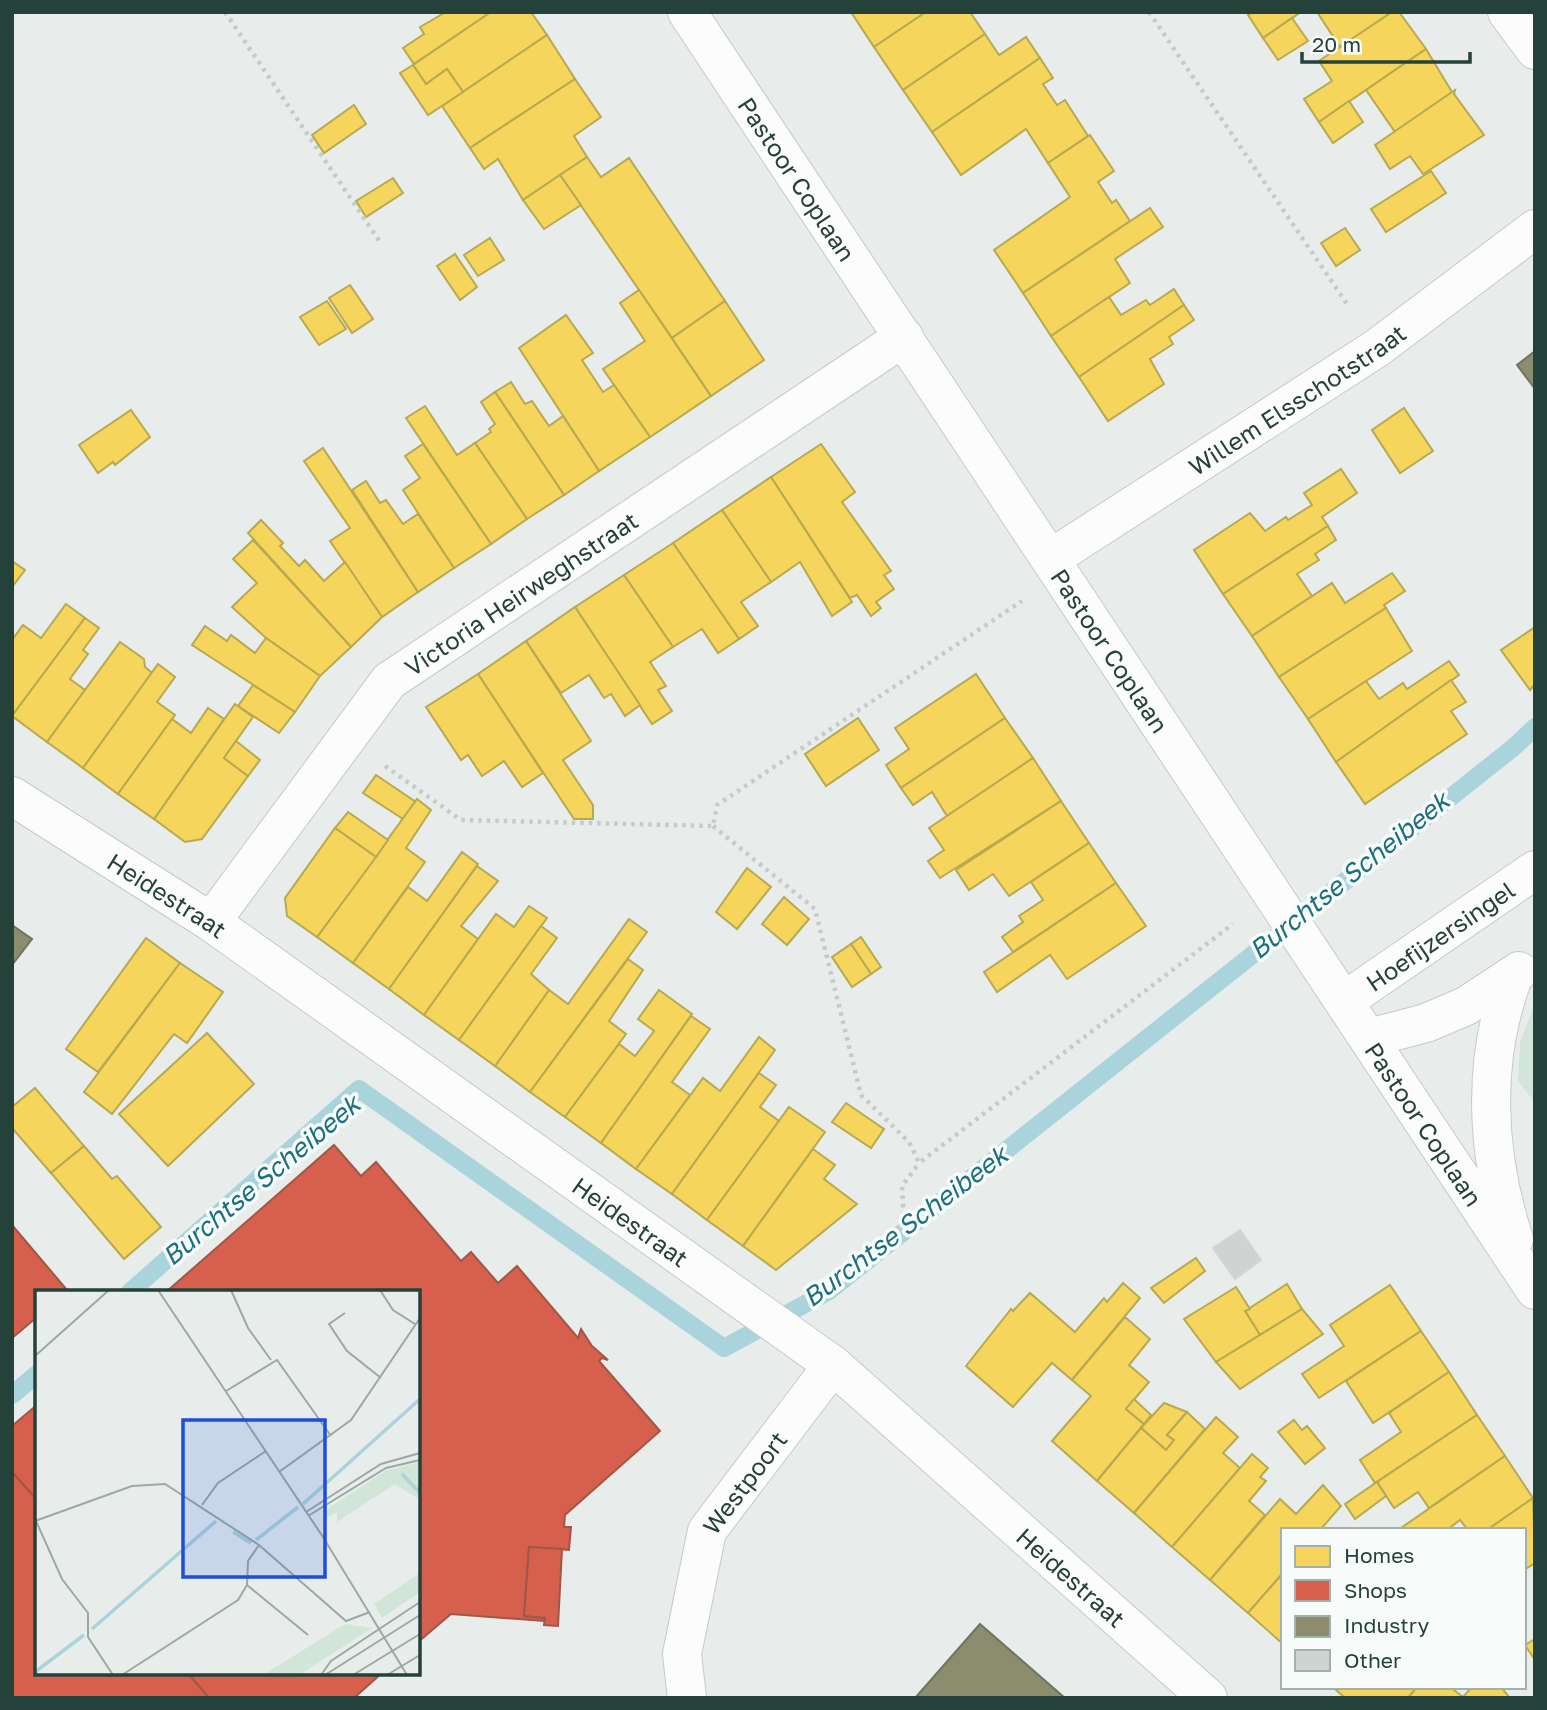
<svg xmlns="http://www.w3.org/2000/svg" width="1547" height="1710" font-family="'Golos Text',sans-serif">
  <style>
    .green { fill: #d1e6d8 }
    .homes { fill: #f6d55c; stroke: #b7a952; stroke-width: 2 }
    .shops { fill: #d6604d; stroke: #a15747; stroke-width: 2 }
    .industry { fill: #8c8c6e; stroke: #6d765e; stroke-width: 2 }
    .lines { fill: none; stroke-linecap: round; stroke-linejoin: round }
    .stream { stroke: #a9d4db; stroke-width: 18 }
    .building { fill: #cfd4d2; stroke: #d1d6d4; stroke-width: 2 }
    .street-casing { stroke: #c5cac8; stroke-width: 40 }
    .secondary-casing { stroke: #c3cbc8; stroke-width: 40 }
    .path { stroke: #c3ccca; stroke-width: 4.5; stroke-dasharray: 3.5 5; stroke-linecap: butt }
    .street { stroke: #fcfcfc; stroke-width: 38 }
    .secondary { stroke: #fcfcfc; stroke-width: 38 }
    .labels { text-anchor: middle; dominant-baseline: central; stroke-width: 7; stroke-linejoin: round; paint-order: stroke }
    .street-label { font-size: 24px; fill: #24423a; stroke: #f7fbf9 }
    .water-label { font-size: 26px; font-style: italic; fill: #1c6f80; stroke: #f7fbf9 }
    .inset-river { fill: none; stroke: #a9d4db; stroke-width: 3.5 }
    .inset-road { fill: none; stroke: #9aa9a4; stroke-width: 2 }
    .view { fill: #1d4ed8; fill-opacity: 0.15; stroke: #1d4ed8; stroke-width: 3.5 }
    .inset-edge { fill: none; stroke: #24423a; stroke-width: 3.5 }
  </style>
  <rect width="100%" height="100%" fill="#e8edeb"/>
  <polygon class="green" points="1535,1002 1535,1099 1533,1100 1518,1081 1520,1043"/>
  <g class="homes">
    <polygon points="446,12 491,12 414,64 403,48 424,34 420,27"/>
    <polygon points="491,12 531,12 547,35 463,92 447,69 426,84 413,65"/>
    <polygon points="851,12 926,12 874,47"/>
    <polygon points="926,12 970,12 985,34 903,90 874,47"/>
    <polygon points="1253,12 1301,12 1263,38 1248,15"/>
    <polygon points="1317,12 1392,12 1340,47"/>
    <polygon points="1392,12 1399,12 1426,49 1319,122 1304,99 1332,81 1319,61"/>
    <polygon points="1292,18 1308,41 1278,60 1263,38"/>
    <polygon points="985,34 999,55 1026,37 1040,58 932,132 903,90"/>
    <polygon points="547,35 575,79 470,148 442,106"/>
    <polygon points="1426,49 1452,92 1395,132 1366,90"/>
    <polygon points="1040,58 1053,78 1043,84 1057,105 1065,100 1088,136 1048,163 1026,129 961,175 932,132"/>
    <polygon points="413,65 426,84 447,69 463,92 428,115 400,73"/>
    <polygon points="575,79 601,117 574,136 587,157 523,200 498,159 484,169 470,148"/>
    <polygon points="1455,90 1454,94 1484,135 1423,174 1410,156 1390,169 1375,145"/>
    <polygon points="1349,101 1363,122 1333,143 1319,122"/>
    <polygon points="354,105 366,124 324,153 312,135"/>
    <polygon points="1090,135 1114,171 1098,182 1112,203 1116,200 1130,221 1023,293 994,250 1070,197 1048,163"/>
    <polygon points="587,157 601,177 629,158 725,301 672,338 560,175"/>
    <polygon points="1431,171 1446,193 1386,232 1371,209"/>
    <polygon points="560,175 581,205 544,229 523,200"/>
    <polygon points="393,178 403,193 366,217 356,201"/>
    <polygon points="1150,208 1163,227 1115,259 1130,283 1051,336 1023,293"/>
    <polygon points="1345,228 1360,250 1336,266 1321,243"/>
    <polygon points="490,238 504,260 478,276 464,255"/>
    <polygon points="455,254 477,287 460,300 437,266"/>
    <polygon points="350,285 373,319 352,333 329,298"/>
    <polygon points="1174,289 1184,305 1079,377 1051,336 1109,297 1121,315 1146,300 1150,305"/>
    <polygon points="639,290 711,396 650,437 603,369 645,341 620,303"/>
    <polygon points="327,301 346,329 319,345 300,317"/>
    <polygon points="725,301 764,360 711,396 672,338"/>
    <polygon points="1184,305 1194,320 1169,337 1173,344 1150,359 1164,384 1108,421 1079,377"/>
    <polygon points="566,315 593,353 582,360 603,392 614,385 650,437 599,471 519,348"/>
    <polygon points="511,382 525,404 532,401 549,426 563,416 599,471 564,495 495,392"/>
    <polygon points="495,392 564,495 527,519 475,443 491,432 489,429 495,424 481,402"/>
    <polygon points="425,406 457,455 475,443 527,519 491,544 406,418"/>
    <polygon points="1404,408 1433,451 1400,473 1372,430"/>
    <polygon points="131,410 150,437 115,465 113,462 98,473 79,445"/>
    <polygon points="423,444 491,544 454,568 403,490 420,478 405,456"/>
    <polygon points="821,444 855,492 842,502 891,571 884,575 894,589 876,602 881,608 871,616 857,595 850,598 771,477"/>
    <polygon points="323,448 418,592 382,617 330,541 350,528 304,461"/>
    <polygon points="1341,469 1357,493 1322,517 1328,526 1223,594 1194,550 1250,513 1265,531 1286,517 1288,520 1312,505 1304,493"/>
    <polygon points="771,477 852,602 832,616 800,562 771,582 722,510"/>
    <polygon points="366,481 380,503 386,500 403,524 418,514 454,568 418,592 352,490"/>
    <polygon points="722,510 771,582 741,602 758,626 739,639 673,543"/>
    <polygon points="261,520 283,543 280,546 299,566 305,560 324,581 345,562 382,617 351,647 248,533"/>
    <polygon points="1328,526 1336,540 1315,554 1319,560 1297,574 1312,596 1252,636 1223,594"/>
    <polygon points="253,540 351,647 320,676 266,638 232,607 257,583 233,559"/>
    <polygon points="673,543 739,639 718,653 702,629 673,647 624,575"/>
    <polygon points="12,561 25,570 12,587"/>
    <polygon points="1392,573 1405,591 1384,605 1386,608 1279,677 1252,636 1332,583 1345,603"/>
    <polygon points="624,575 673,647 650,662 666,686 658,690 672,711 652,724 575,607"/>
    <polygon points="66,604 85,618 12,716 12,640 23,625 41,638"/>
    <polygon points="575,607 640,705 625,716 611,694 604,698 589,675 561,693 526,641"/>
    <polygon points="1386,608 1412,651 1308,719 1279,677"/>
    <polygon points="85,618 99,628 83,650 88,654 70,679 85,690 47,742 12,716"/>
    <polygon points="205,626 227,641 231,635 255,653 266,638 320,676 295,712 192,645"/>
    <polygon points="1535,627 1535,684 1530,690 1501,650"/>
    <polygon points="526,641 591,741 563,760 593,805 593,819 574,819 478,674"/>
    <polygon points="120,642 144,659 145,667 152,673 83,768 47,742"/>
    <polygon points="1449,661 1459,675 1336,762 1308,719 1366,681 1379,699 1403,683 1407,689"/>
    <polygon points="158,664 175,677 157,702 175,715 118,794 83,768"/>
    <polygon points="478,674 543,773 522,787 504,761 482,776 468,755 461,760 426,707"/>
    <polygon points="976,674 1005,718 901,788 886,765 909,749 895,728"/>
    <polygon points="1451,680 1466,702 1451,711 1467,734 1365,804 1336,762"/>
    <polygon points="253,685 295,712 279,733 238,706"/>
    <polygon points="235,704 253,717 224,758 248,776 202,839 185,842 154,819"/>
    <polygon points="208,708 224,719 154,819 118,794 172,719 191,733"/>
    <polygon points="858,718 879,750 826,786 805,754"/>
    <polygon points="1005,718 1033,758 947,816 932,792 913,805 901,788"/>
    <polygon points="236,741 260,760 248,776 224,758"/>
    <polygon points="1033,758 1061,801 940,878 928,861 944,850 929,828"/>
    <polygon points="376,775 416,802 403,819 363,793"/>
    <polygon points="417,799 431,810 406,848 425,862 353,963 317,937"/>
    <polygon points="1061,801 1089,843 1009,896 993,874 969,890 956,870"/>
    <polygon points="348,812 388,840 376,857 335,828"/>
    <polygon points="335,828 376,857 317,937 287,916 285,898"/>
    <polygon points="1089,843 1116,883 1013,952 1002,937 1023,922 1019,916 1043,900 1031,882"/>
    <polygon points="462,852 478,864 389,989 353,963 408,887 427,901"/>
    <polygon points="477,866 498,881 461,926 478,939 424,1015 389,989"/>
    <polygon points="747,868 771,887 737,929 716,912"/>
    <polygon points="1116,883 1146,926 1067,979 1050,955 997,992 984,972"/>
    <polygon points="784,897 809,919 787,945 762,924"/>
    <polygon points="529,906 547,918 459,1040 424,1015 496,914 514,927"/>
    <polygon points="629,919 647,932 530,1092 495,1066 549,990 568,1004"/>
    <polygon points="541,926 557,938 531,974 549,990 495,1066 459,1040"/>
    <polygon points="861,937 881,967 871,974 851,944"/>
    <polygon points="146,938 180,963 98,1072 66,1049"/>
    <polygon points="851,944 871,974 852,987 832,957"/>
    <polygon points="628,959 643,970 609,1021 626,1034 565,1117 530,1092"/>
    <polygon points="180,963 223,992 187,1043 174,1034 112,1114 84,1092"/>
    <polygon points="659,990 692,1014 601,1143 565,1117 619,1044 635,1056 654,1031 638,1019"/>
    <polygon points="691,1016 710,1029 672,1082 690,1095 636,1169 601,1143"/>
    <polygon points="207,1033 254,1084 168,1166 119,1114"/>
    <polygon points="759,1037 775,1050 672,1194 636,1169 703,1078 720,1091"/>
    <polygon points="759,1073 776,1085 760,1107 779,1121 707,1220 672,1194"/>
    <polygon points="35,1088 84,1146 51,1173 12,1128 12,1107"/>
    <polygon points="846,1103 884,1129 871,1148 832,1122"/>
    <polygon points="789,1107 825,1132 743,1246 707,1220"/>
    <polygon points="84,1146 112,1179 117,1176 161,1227 124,1259 51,1173"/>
    <polygon points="813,1149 835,1165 824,1179 857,1204 776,1270 743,1246"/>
    <polygon points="1196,1258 1205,1271 1164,1303 1151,1288"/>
    <polygon points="1123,1283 1140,1298 1072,1380 1052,1363 1013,1407 966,1366 1011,1309 1013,1311 1030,1293 1075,1332 1104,1298 1107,1302"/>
    <polygon points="1287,1284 1302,1309 1260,1335 1245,1311"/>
    <polygon points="1390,1285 1421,1331 1319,1398 1302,1374 1344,1346 1330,1325"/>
    <polygon points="1236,1287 1250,1309 1245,1311 1260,1335 1216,1362 1184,1319"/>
    <polygon points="1302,1309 1323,1334 1240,1389 1216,1362"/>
    <polygon points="1125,1317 1150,1339 1129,1365 1149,1382 1126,1409 1144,1424 1097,1481 1052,1441 1091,1396 1072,1380"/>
    <polygon points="1421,1331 1449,1372 1373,1423 1346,1381"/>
    <polygon points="1449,1372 1477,1415 1375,1483 1360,1460 1401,1432 1389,1413"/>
    <polygon points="1134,1399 1151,1415 1144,1424 1126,1409"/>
    <polygon points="1164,1403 1187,1412 1167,1435 1174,1440 1166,1450 1141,1428"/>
    <polygon points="1187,1412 1205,1429 1134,1513 1097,1481 1141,1428 1166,1450 1174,1440 1167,1435"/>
    <polygon points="1477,1415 1505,1456 1429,1508 1418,1492 1394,1508 1377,1482"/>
    <polygon points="1216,1417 1238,1437 1223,1453 1240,1468 1172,1547 1134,1513"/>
    <polygon points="1294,1420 1302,1430 1307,1426 1325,1448 1305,1464 1278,1432"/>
    <polygon points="1252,1454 1268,1468 1260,1477 1266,1481 1249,1501 1265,1515 1210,1580 1172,1547"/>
    <polygon points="1505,1456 1533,1498 1487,1530 1468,1530 1460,1520 1447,1530 1398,1530"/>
    <polygon points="1377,1482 1386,1496 1355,1519 1345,1504"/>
    <polygon points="1323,1485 1341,1506 1320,1530 1283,1530 1283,1573 1248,1613 1210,1580 1280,1499 1296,1514"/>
    <polygon points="1533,1498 1535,1563 1524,1570 1524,1530 1487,1530"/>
    <polygon points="1283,1573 1283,1644 1248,1613"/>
    <polygon points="1535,1639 1535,1660 1525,1645"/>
    <polygon points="1338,1687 1417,1687 1408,1698 1345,1698 1336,1690"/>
    <polygon points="1417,1687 1450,1687 1463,1697 1472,1687 1501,1687 1510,1698 1408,1698"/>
  </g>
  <g class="shops">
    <polygon points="334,1145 361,1176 376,1162 461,1261 471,1252 498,1283 517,1266 578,1338 581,1329 592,1346 608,1360 602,1358 599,1361 660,1431 565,1515 564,1527 571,1527 569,1550 529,1547 524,1616 545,1618 544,1621 451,1614 418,1642 418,1292 166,1292"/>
    <polygon points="12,1225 67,1290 37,1292 37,1317 12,1338"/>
    <polygon points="37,1405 37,1500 12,1472 12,1426"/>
    <polygon points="12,1472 37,1500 37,1673 188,1673 209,1698 12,1698"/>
    <polygon points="529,1547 562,1549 558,1626 544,1625 545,1618 524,1616"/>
    <polygon points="188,1673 382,1673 354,1698 209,1698"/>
  </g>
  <g class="industry">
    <polygon points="1535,351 1535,389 1517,365"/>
    <polygon points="12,925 32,939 12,965"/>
    <polygon points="980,1624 1065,1698 915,1698"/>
  </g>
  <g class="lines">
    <g class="stream">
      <polyline points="130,1292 359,1089 724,1348 829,1291 1514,747 1535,727"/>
      <polyline points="12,1395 37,1374"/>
    </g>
  </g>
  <polygon class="building" points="1240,1230 1261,1260 1235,1279 1213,1248"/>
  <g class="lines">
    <defs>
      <g id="street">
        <polyline points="1507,12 1535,50"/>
        <path id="s1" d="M1050 559 1377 348 1535 229"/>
        <path id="s2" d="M12 796 211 922 833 1365 1208 1698"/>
        <path id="s3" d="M211 922 389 681 904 337"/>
        <path id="s4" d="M687 1698 682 1654 707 1531 833 1365"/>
      </g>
      <g id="secondary">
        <path id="s5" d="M687 12 1535 1290"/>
        <path id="s6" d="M1344 1001 1535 870"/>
        <polyline points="1369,1038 1426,1023 1466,1006 1519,971"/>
        <path d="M1514 1239C1486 1154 1481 1060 1514 975"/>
      </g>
    </defs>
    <use href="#street" class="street-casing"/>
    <use href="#secondary" class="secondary-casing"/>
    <g class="path">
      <polyline points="225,12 380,242"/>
      <polyline points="1149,12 1349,307"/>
      <polyline points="385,766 461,820 713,826 717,805 1022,601"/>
      <polyline points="713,826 815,909 861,1095 909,1142 919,1163 1233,924"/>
      <polyline points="816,1292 904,1223 902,1186 919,1163"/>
    </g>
    <use href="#street" class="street"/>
    <use href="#secondary" class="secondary"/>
  </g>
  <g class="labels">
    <g class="street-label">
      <text stroke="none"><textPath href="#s5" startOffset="200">Pastoor Coplaan</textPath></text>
      <text stroke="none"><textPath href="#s1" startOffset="294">Willem Elsschotstraat</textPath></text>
      <text stroke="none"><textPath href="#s3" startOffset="458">Victoria Heirweghstraat</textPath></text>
      <text stroke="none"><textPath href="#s5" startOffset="766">Pastoor Coplaan</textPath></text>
      <text stroke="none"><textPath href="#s2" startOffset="184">Heidestraat</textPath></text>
      <text stroke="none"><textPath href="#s6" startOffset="116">Hoefijzersingel</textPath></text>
      <text stroke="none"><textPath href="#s5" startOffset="1334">Pastoor Coplaan</textPath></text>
      <text stroke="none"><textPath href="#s2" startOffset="751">Heidestraat</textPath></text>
      <text stroke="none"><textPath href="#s4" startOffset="231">Westpoort</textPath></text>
      <text stroke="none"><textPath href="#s2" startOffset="1318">Heidestraat</textPath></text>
    </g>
    <g class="water-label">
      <text transform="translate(1349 875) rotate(-39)">Burchtse Scheibeek</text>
      <text transform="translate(261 1180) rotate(-40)">Burchtse Scheibeek</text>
      <text transform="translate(905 1226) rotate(-37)">Burchtse Scheibeek</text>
    </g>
  </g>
  <g transform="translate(35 1290)">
    <rect width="385" height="385" fill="#e8edeb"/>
    <path d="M385 172V210L360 194 302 232V222L287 230 292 219 350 181ZM385 283V302L347 328 339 314ZM310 334 337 338 264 385H228Z" fill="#d1e6d8"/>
    <path class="inset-river" d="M367 184 385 203M268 214 385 109M198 242 216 253M221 250 263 217M57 339 181 231M0 382 49 345"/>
    <path class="inset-road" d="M123 0 288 247 372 385M196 0 213 38 236 70M345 0 358 20 380 34M310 23 294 34 312 61 346 88M0 66 74 0M191 101 242 70 296 146M244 182 316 130 385 28M167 215 183 193 231 161M271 222 346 174 385 163M273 226 351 178 385 170M0 231 97 196 130 194 224 255 311 331 335 322M1 231 27 289 53 323V347L78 385M212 295 273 345M87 385 203 310 212 295 213 271 224 255M286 385 296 371 385 312M290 385 385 325M318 385 385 344M352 385 385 365"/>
    <path class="view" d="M148 130H290V287H148Z"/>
    <rect width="385" height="385" class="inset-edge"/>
  </g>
  <rect width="1547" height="1710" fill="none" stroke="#24423a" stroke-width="28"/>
  <rect x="1281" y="1528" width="245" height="161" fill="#f7fbf9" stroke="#a3b1ad" stroke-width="2"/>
  <rect x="1295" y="1546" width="35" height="21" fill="#f6d55c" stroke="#a3b1ad" stroke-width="2"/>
  <text x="1344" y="1563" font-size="21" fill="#24423a">Homes</text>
  <rect x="1295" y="1580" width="35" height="21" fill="#d6604d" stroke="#a3b1ad" stroke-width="2"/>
  <text x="1344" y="1598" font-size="21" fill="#24423a">Shops</text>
  <rect x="1295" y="1616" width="35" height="21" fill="#8c8c6e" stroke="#a3b1ad" stroke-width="2"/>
  <text x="1344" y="1633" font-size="21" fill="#24423a">Industry</text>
  <rect x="1295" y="1650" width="35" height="21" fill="#cfd4d2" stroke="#a3b1ad" stroke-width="2"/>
  <text x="1344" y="1668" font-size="21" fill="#24423a">Other</text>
  <path d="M1302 52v10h168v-10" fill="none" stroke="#24423a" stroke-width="3.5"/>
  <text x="1312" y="52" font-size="21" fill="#24423a" stroke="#f7fbf9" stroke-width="5" paint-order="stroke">20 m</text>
</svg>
